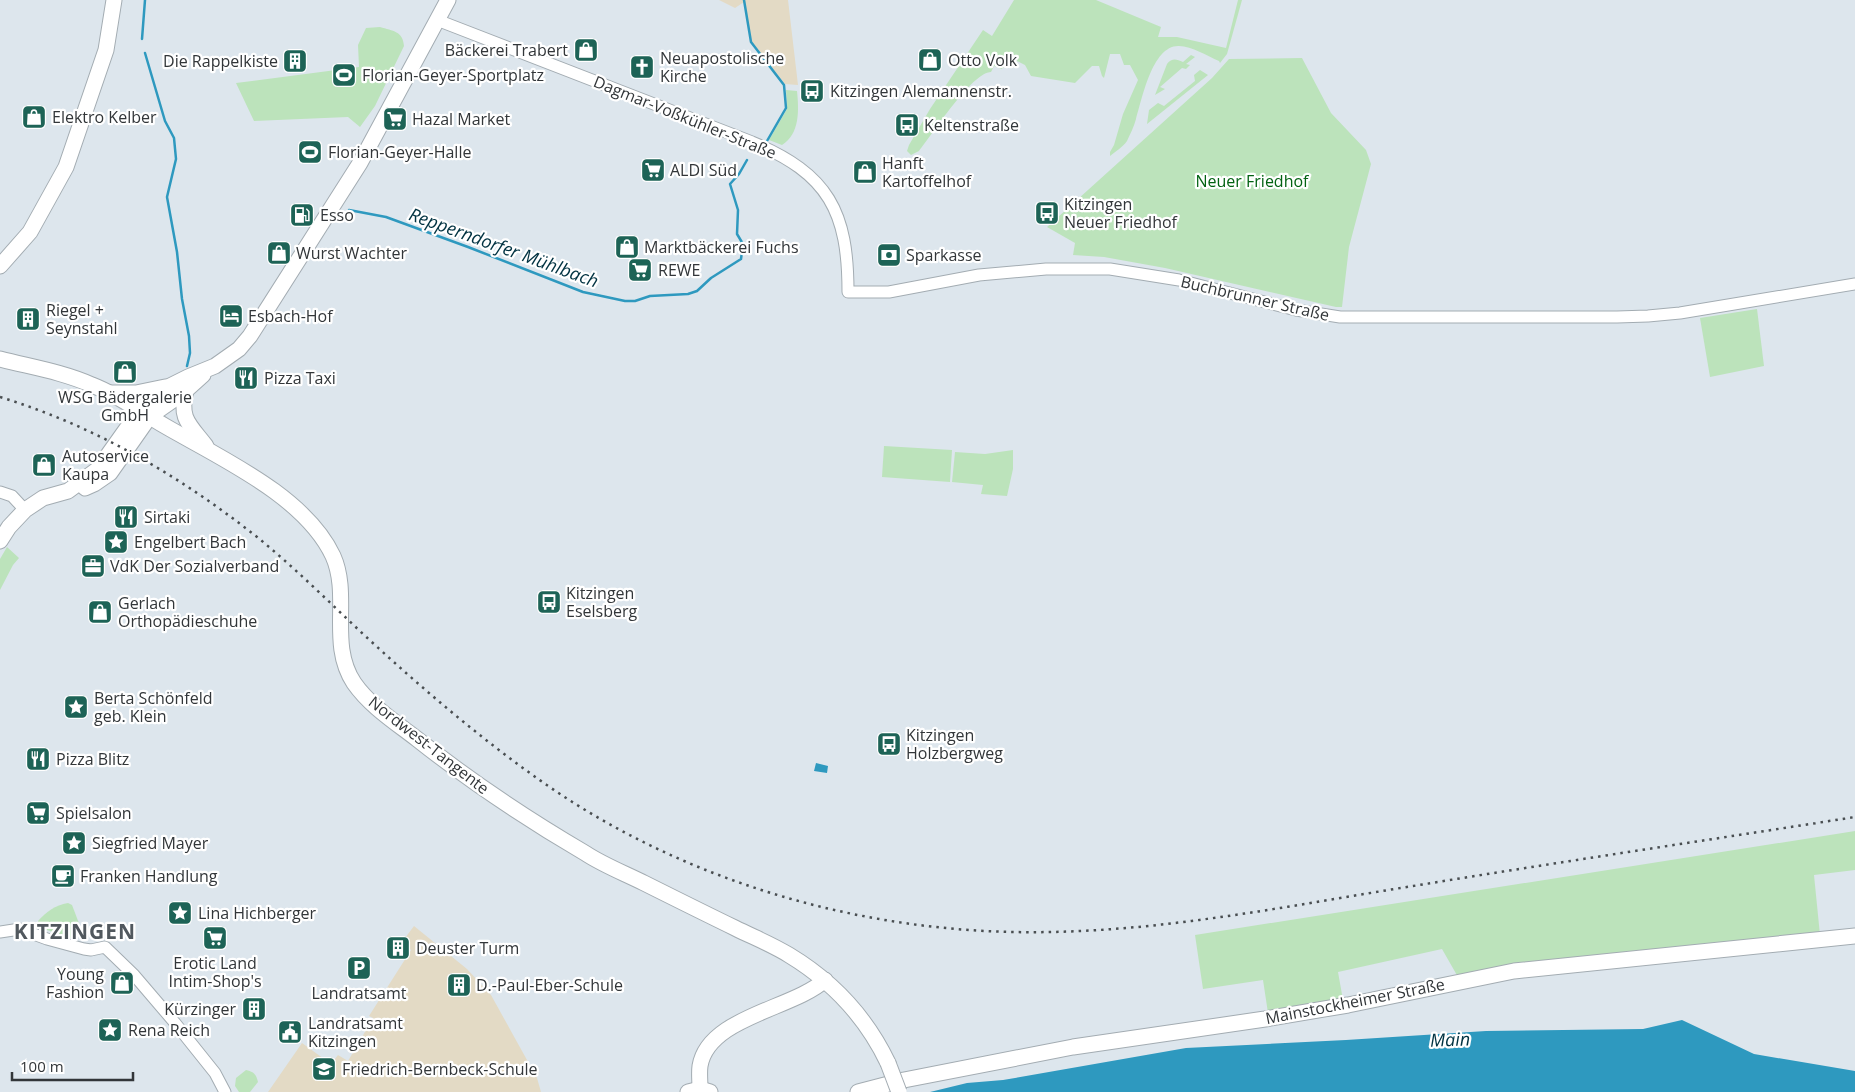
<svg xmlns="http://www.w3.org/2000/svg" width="1855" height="1092" font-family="'Open Sans',sans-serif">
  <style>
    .education { fill: #e3dac5 }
    .green { fill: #bce3bb }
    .water { fill: #2e99bf }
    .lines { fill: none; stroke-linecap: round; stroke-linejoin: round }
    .stream { stroke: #2e99bf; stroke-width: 2.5 }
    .minor-casing { stroke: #a3acb2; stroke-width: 13 }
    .major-casing { stroke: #a3acb2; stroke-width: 17 }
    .minor { stroke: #fff; stroke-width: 11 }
    .major { stroke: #fff; stroke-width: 15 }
    .rail { stroke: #494e51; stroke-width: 2.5; stroke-dasharray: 2.5 5; stroke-linecap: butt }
    .major-bridge-casing { stroke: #a3acb2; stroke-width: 17; stroke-linecap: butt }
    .major-bridge { stroke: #fff; stroke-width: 15 }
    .labels { text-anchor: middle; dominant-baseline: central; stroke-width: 4.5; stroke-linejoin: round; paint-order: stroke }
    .poi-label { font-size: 16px; fill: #323639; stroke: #fff; text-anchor: start }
    .street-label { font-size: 16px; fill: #323639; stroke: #fff }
    .park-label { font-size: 16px; fill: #026212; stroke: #fff }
    .water-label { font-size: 18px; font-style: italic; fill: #013241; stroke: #fff }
    .district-label { font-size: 21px; font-weight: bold; letter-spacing: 1px; fill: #51585e; stroke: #fff }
  </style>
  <rect width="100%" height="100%" fill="#dde6ed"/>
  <g class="education">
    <polygon points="719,0 788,0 798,85 785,84 752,42 744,2 735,8"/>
    <polygon points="414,926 467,969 491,995 537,1078 541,1092 268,1092 302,1043 331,1064 338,1055 348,1061 373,1018 369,1016 411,950 402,942"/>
  </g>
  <g class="green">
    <path d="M1014 0H1096L1161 27 1158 37H1177L1226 48 1238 0H1242L1227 54 1220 63 1219 61C1207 56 1192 46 1179 46 1152 45 1142 100 1136 119 1134 127 1130 134 1127 141 1123 147 1115 152 1110 156V152L1114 145 1123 114 1138 80 1130 65H1124L1120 54H1110L1104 78 1102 76 1099 66H1092L1075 83 1031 76 1025 65 1015 60 1001 69 994 66 991 72C972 72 932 135 919 151L911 155 907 151 909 145 930 109 983 30 992 36Z"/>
    <path d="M380 27C393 31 403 31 404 46L375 106 360 127 348 117 254 121 236 83 359 67 358 45 366 28Z"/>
    <path d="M1191 55 1195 57 1186 64 1190 65 1186 69 1182 68 1160 87 1165 89 1155 95 1167 64C1172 58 1176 59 1183 62Z"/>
    <polygon points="1302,58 1331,113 1366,150 1371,164 1349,247 1342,307 1336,307 1165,268 1104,257 1073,255 1075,243 1047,227 1212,78 1229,59"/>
    <polygon points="1200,70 1208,75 1147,124 1149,110 1158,103 1164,106 1195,81 1194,75"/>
    <path d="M786 90 797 91C799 110 800 134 782 145L769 140 787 109Z"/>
    <polygon points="1757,309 1764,366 1710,377 1700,318"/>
    <polygon points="884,446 952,450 950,482 882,477"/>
    <polygon points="1013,450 1013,469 1007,496 981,494 983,485 952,482 955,452 985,454"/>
    <polygon points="7,547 19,558 13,565 0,590 0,559"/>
    <polygon points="1855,831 1855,870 1814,875 1820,935 1458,977 1442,949 1338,972 1343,1000 1268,1013 1263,980 1203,989 1195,935"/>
    <path d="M68 903 72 905 80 926 75 936 71 938 38 927V921C46 912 55 905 68 903Z"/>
    <path d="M246 1070C254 1072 256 1074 258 1082L250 1092H239L235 1086 236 1078Z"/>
  </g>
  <g class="water">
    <polygon points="816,763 828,766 827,773 814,771"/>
    <polygon points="1682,1020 1754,1054 1855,1071 1855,1092 930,1092 967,1083 1003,1080 1186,1048 1346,1040 1486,1031 1643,1029"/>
  </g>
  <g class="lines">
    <g class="stream">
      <polyline points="744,0 751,42 784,85 786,108 767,141"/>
      <polyline points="142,39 145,0"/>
      <polyline points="145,53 165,121 174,138 176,159 167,197 177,252 182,299 189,336 190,353 187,366"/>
      <polyline points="349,210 386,217 468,247 583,292 625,301 635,301 650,296 688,294 697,291 711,278 741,259 743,244 737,234 738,210 730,184 739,174 747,160"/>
    </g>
    <defs>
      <g id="minor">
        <path d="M437 20 752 142C829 174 848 212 848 292H889L979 275 1046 269H1110L1179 280 1296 310 1340 317H1617L1648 316 1680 313 1855 284"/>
        <polyline points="0,492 12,496 25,510"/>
        <polyline points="0,932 20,929 47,939 84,949 91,950 105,947 134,975 175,1023 215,1073 225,1092"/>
      </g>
      <g id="major">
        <polyline points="0,266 30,232 66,167 106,50 114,0"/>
        <path d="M0 359C31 367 63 372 92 385 118 395 141 412 165 426 220 458 305 496 333 556 351 596 328 644 354 683 370 706 395 722 417 739 470 781 527 819 585 853 603 865 624 873 644 883 674 898 704 913 735 928 753 937 771 944 789 955 832 981 866 1017 888 1063"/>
        <path d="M186 390C179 419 189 424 206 446"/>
        <polyline points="111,393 136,393 165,387"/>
        <polyline points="85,488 94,484 110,473 150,416 183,393 203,375"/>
        <polyline points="0,541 9,527 25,510 43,498 68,491 98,469 140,410 164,389 188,377 215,366 239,349 250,336 360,163 448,0"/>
        <path d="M700 1089C700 1081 699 1073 700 1066 708 1017 793 1009 825 980"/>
        <polyline points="688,1092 700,1089 710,1092"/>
        <polyline points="858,1092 904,1080 1073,1047 1265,1019 1348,1005 1514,971 1855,936"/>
      </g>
    </defs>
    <use href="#minor" class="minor-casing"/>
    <use href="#major" class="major-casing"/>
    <use href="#minor" class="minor"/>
    <use href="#major" class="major"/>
    <path class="rail" d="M0 397C95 426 180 476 257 537 294 567 328 601 362 633 417 684 474 733 534 776 682 883 869 936 1050 932 1171 930 1294 905 1413 886 1560 862 1708 840 1855 817"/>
    <defs>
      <polyline id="major-bridge" points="888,1063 899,1092"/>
    </defs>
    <use href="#major-bridge" class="major-bridge-casing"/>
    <use href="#major-bridge" class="major-bridge"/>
  </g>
  <defs>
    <symbol id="shop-square" viewBox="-11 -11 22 22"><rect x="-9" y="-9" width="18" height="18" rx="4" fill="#1d6356" stroke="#fff"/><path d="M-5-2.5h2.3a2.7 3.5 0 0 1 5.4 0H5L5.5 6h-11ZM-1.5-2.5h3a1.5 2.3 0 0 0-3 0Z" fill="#fff"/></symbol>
    <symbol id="building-square" viewBox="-11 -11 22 22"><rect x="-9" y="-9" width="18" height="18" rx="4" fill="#1d6356" stroke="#fff"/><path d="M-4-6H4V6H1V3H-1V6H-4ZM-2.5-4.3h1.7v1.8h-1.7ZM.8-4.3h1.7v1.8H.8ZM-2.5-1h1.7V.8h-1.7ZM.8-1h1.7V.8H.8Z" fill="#fff"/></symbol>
    <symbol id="church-square" viewBox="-11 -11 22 22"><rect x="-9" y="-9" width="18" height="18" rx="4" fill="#1d6356" stroke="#fff"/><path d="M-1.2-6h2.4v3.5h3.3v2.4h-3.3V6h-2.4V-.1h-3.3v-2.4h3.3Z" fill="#fff"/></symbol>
    <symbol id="stadium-square" viewBox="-11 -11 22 22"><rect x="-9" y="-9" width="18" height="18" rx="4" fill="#1d6356" stroke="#fff"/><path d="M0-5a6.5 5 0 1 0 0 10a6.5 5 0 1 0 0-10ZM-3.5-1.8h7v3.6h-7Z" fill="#fff"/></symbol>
    <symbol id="bus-square" viewBox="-11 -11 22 22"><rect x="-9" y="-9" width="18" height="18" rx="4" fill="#1d6356" stroke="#fff"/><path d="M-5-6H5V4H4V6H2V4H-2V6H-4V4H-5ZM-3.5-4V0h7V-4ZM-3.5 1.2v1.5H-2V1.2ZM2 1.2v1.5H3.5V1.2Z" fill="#fff"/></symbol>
    <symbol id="supermarket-square" viewBox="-11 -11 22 22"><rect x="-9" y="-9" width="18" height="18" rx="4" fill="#1d6356" stroke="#fff"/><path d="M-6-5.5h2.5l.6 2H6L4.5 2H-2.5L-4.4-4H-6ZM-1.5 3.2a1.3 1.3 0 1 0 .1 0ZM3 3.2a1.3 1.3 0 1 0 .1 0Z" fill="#fff"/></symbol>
    <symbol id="fuel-square" viewBox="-11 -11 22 22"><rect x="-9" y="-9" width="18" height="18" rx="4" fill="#1d6356" stroke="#fff"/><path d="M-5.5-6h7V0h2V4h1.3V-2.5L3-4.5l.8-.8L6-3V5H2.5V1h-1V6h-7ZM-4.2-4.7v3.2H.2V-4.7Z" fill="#fff"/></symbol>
    <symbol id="bank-square" viewBox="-11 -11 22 22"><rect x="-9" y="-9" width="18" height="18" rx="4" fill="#1d6356" stroke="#fff"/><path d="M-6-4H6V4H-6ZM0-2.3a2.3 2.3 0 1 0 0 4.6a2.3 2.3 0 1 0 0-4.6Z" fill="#fff"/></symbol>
    <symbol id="hotel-square" viewBox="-11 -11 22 22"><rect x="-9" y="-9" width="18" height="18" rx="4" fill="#1d6356" stroke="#fff"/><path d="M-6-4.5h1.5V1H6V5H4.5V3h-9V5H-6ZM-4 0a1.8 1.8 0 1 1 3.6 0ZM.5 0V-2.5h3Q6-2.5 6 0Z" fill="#fff"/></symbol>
    <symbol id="restaurant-square" viewBox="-11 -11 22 22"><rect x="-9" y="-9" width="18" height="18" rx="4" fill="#1d6356" stroke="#fff"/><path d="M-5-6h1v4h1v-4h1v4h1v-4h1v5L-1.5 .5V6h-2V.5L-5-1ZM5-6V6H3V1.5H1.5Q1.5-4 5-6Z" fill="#fff"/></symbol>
    <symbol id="sight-square" viewBox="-11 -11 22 22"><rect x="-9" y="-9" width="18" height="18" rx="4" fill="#1d6356" stroke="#fff"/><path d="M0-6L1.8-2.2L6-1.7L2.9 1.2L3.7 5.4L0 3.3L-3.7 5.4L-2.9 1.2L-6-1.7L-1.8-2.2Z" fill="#fff"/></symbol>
    <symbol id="office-square" viewBox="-11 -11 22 22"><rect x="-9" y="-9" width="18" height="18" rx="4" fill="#1d6356" stroke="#fff"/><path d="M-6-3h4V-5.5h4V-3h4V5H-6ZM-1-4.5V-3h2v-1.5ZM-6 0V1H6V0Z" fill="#fff"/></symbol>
    <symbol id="cafe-square" viewBox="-11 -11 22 22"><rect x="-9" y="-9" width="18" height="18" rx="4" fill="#1d6356" stroke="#fff"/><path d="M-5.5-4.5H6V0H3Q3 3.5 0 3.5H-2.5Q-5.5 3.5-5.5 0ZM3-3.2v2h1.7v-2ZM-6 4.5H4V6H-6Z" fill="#fff"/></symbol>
    <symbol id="parking-square" viewBox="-11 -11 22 22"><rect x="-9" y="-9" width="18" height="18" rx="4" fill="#1d6356" stroke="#fff"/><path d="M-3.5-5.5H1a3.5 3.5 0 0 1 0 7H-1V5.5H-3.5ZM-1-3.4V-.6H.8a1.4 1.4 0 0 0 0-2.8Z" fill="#fff"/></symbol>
    <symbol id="civic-square" viewBox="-11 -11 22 22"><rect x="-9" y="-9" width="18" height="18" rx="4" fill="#1d6356" stroke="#fff"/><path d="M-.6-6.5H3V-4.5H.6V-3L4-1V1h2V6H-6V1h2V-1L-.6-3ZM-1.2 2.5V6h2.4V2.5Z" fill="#fff"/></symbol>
    <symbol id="school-square" viewBox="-11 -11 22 22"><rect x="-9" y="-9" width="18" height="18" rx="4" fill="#1d6356" stroke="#fff"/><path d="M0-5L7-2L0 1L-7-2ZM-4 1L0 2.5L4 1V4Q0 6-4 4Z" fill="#fff"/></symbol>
  </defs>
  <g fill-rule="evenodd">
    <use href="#shop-square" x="572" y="36" width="28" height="28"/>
    <use href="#shop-square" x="916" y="46" width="28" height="28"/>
    <use href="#building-square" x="281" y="47" width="28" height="28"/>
    <use href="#church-square" x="628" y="53" width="28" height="28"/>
    <use href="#stadium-square" x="330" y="61" width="28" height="28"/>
    <use href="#bus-square" x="798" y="77" width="28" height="28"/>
    <use href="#shop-square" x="20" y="103" width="28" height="28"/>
    <use href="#supermarket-square" x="381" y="105" width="28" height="28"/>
    <use href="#bus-square" x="893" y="111" width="28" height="28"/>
    <use href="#stadium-square" x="296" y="138" width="28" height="28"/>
    <use href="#supermarket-square" x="639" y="156" width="28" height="28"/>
    <use href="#shop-square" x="851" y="158" width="28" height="28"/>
    <use href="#bus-square" x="1033" y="199" width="28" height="28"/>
    <use href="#fuel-square" x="288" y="201" width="28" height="28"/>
    <use href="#shop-square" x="613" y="233" width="28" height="28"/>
    <use href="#shop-square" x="265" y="239" width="28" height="28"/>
    <use href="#bank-square" x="875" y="241" width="28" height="28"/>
    <use href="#supermarket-square" x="626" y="256" width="28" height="28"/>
    <use href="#hotel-square" x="217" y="302" width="28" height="28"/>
    <use href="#building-square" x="14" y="305" width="28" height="28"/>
    <use href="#shop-square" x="111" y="358" width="28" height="28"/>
    <use href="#restaurant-square" x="232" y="364" width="28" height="28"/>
    <use href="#shop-square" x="30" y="451" width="28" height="28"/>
    <use href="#restaurant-square" x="112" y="503" width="28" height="28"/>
    <use href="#sight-square" x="102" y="528" width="28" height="28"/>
    <use href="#office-square" x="79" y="552" width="28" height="28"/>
    <use href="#bus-square" x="535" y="588" width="28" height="28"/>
    <use href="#shop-square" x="86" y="598" width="28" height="28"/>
    <use href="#sight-square" x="62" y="693" width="28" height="28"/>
    <use href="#bus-square" x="875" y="730" width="28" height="28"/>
    <use href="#restaurant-square" x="24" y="745" width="28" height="28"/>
    <use href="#supermarket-square" x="24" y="799" width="28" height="28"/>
    <use href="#sight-square" x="60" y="829" width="28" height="28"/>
    <use href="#cafe-square" x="49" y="862" width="28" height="28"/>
    <use href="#sight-square" x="166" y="899" width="28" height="28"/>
    <use href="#supermarket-square" x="201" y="924" width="28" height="28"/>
    <use href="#building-square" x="384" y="934" width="28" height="28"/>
    <use href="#parking-square" x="345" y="954" width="28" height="28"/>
    <use href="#shop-square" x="108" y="969" width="28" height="28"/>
    <use href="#building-square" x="445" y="971" width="28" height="28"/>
    <use href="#building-square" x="240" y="995" width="28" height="28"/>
    <use href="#sight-square" x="96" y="1016" width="28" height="28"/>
    <use href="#civic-square" x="276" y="1018" width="28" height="28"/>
    <use href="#school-square" x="310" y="1055" width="28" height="28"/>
  </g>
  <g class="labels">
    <g class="poi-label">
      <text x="568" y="50" text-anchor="end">Bäckerei Trabert</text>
      <text x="660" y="58">Neuapostolische<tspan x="660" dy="18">Kirche</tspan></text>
      <text x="948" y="60">Otto Volk</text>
      <text x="278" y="61" text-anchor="end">Die Rappelkiste</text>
      <text x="362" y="75">Florian-Geyer-Sportplatz</text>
      <text x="830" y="91">Kitzingen Alemannenstr.</text>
      <text x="52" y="117">Elektro Kelber</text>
      <text x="412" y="119">Hazal Market</text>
      <text x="924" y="125">Keltenstraße</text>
      <text x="328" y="152">Florian-Geyer-Halle</text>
      <text x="882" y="163">Hanft<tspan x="882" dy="18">Kartoffelhof</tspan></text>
      <text x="670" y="170">ALDI Süd</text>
      <text x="1064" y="204">Kitzingen<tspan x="1064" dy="18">Neuer Friedhof</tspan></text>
      <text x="320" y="215">Esso</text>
      <text x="644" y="247">Marktbäckerei Fuchs</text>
      <text x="296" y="253">Wurst Wachter</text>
      <text x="906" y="255">Sparkasse</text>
      <text x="658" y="270">REWE</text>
      <text x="46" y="310">Riegel +<tspan x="46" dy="18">Seynstahl</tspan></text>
      <text x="248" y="316">Esbach-Hof</text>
      <text x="264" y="378">Pizza Taxi</text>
      <text x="125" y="397" text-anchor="middle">WSG Bädergalerie<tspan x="125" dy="18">GmbH</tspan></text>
      <text x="62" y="456">Autoservice<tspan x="62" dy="18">Kaupa</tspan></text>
      <text x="144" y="517">Sirtaki</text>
      <text x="134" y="542">Engelbert Bach</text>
      <text x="110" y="566">VdK Der Sozialverband</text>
      <text x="566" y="593">Kitzingen<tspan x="566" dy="18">Eselsberg</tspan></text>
      <text x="118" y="603">Gerlach<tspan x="118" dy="18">Orthopädieschuhe</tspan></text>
      <text x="94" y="698">Berta Schönfeld<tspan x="94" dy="18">geb. Klein</tspan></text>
      <text x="906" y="735">Kitzingen<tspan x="906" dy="18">Holzbergweg</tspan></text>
      <text x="56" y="759">Pizza Blitz</text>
      <text x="56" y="813">Spielsalon</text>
      <text x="92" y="843">Siegfried Mayer</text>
      <text x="80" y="876">Franken Handlung</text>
      <text x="198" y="913">Lina Hichberger</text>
      <text x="416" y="948">Deuster Turm</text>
      <text x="215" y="963" text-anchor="middle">Erotic Land<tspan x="215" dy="18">Intim-Shop's</tspan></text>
      <text x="104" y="974" text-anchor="end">Young<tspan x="104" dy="18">Fashion</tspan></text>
      <text x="476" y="985">D.-Paul-Eber-Schule</text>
      <text x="359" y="993" text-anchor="middle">Landratsamt</text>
      <text x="236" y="1009" text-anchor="end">Kürzinger</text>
      <text x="308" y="1023">Landratsamt<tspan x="308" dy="18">Kitzingen</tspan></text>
      <text x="128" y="1030">Rena Reich</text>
      <text x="342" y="1069">Friedrich-Bernbeck-Schule</text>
    </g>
    <g class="street-label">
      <text transform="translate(685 117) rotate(22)">Dagmar-Voßkühler-Straße</text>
      <text transform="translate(1255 298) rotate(13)">Buchbrunner Straße</text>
      <text transform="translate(429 745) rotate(38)">Nordwest-Tangente</text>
      <text transform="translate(1355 1001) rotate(-11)">Mainstockheimer Straße</text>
    </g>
    <g class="park-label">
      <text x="1252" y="181">Neuer Friedhof</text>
    </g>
    <g class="water-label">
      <text transform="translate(504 247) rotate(20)">Repperndorfer Mühlbach</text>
      <text transform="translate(1450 1039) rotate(-2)">Main</text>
    </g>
    <g class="district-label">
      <text x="75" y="931">KITZINGEN</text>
    </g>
  </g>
  <path d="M12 1072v8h121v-8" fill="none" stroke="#323639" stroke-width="2.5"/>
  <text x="20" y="1072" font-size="15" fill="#323639" stroke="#ffffff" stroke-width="4" paint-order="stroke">100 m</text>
</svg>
